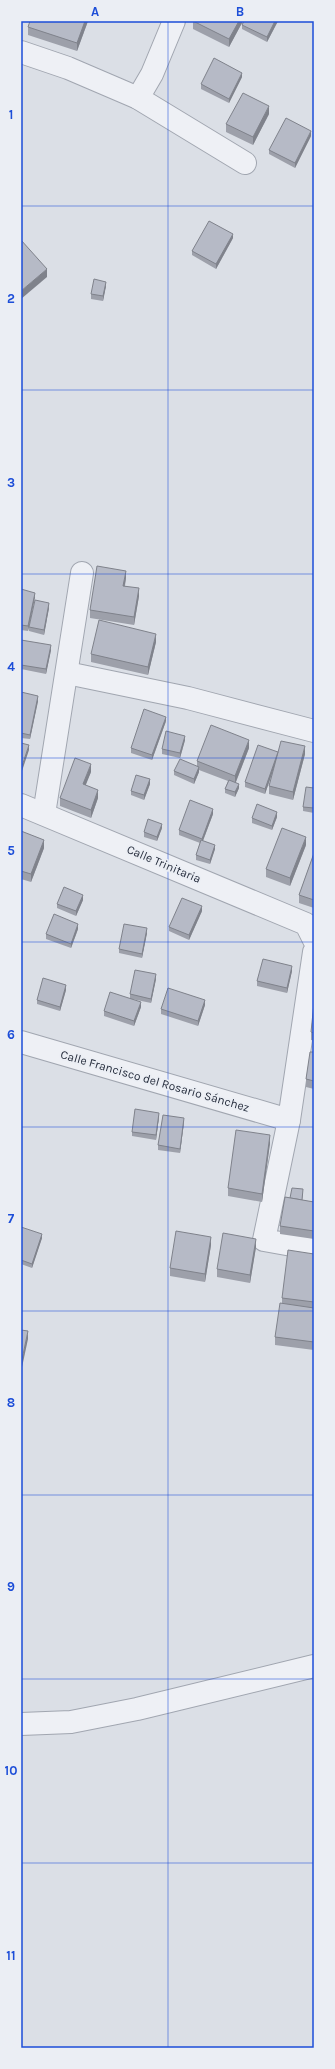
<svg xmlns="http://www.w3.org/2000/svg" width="335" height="2069" font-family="Karla,sans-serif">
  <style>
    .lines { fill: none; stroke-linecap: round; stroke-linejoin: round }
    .minor-casing { stroke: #a1a6b0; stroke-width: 24 }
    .minor { stroke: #eef0f5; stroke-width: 22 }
    .wall { fill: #9da0aa }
    .shaded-wall { fill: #7f828b }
    .building { fill: #b6bac6; stroke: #7f828b }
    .grid { fill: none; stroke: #1d4ed8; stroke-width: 1; stroke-opacity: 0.55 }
    .labels { text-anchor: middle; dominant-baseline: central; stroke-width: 3.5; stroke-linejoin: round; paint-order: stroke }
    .street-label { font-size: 12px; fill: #252c3c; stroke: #ebeef4 }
    .neatline { fill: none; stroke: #1d4ed8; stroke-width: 1.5 }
    .grid-label { font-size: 13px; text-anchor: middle; font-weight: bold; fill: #1d4ed8 }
  </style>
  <rect width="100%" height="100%" fill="#dbdfe6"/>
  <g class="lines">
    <defs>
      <g id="minor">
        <polyline points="21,52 68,68 138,98 245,163"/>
        <polyline points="138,98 152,74 174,21"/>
        <polyline points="67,673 188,698 314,731"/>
        <polyline points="21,805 306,924 314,940"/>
        <polyline points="44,814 82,573"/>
        <polyline points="314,952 289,1120 264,1240 314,1249"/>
        <polyline points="21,1042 289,1120"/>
        <polyline points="21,1724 71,1722 137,1709 314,1666"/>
      </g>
    </defs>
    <use href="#minor" class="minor-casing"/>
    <use href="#minor" class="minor"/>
  </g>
  <g class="wall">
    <polygon points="30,21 88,21 77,51 28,35 28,27"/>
    <polygon points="193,21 243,21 229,47 193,29"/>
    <polygon points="244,21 278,21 267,42 242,29 242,25"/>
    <polygon points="242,77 229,103 201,89 201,84"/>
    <polygon points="269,114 253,145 226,132 226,124"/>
    <polygon points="311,136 295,168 269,154 269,150"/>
    <polygon points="233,238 216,269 192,255 192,251"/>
    <polygon points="106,286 103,301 91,299 91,294"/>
    <polygon points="126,578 125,586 139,596 134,625 90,618 90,610"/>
    <polygon points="21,589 35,597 28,631 21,630"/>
    <polygon points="49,608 44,635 29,631 29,627"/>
    <polygon points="21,640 51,650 46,674 21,669"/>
    <polygon points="156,642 148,675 91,662 91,654"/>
    <polygon points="21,692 38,701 30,739 21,738"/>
    <polygon points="166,721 152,760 131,753 131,748"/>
    <polygon points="185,740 180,758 162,754 162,749"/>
    <polygon points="249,748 236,782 239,788 235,797 225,793 225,789 228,781 199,770 199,772 194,784 174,775 174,771 197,766 197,761"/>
    <polygon points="278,752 305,754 293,800 269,794 269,786 274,768 265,794 245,787 245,782"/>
    <polygon points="91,772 85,785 98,798 91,818 60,806 60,798"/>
    <polygon points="150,784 144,800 131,795 131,791"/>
    <polygon points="314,788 314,813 303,811 303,807"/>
    <polygon points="213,814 203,841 215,849 210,864 196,860 196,855 200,843 179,835 179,830"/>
    <polygon points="277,817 272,830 252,823 252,818"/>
    <polygon points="162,828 157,841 144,837 144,832"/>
    <polygon points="21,831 44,848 31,882 21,879"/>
    <polygon points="306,845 290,886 266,877 266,869"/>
    <polygon points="314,853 314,908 299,903 299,895"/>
    <polygon points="83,900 76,916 57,908 57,904"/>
    <polygon points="202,911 189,940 169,931 169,927"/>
    <polygon points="78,929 71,948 46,939 46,934"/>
    <polygon points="147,933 142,958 119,953 119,949"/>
    <polygon points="292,971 287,993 257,986 257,981"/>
    <polygon points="156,979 151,1003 132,999 141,1007 134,1026 104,1016 104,1011 130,999 130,994"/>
    <polygon points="66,990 60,1011 37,1004 37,1000"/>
    <polygon points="314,1003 314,1041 311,1040 311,1032"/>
    <polygon points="205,1005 198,1026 161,1014 161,1009"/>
    <polygon points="314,1052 314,1089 306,1087 306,1079"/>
    <polygon points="159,1117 156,1140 132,1136 132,1132"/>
    <polygon points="184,1122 180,1153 158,1150 158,1145"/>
    <polygon points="270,1143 262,1202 228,1196 228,1188"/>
    <polygon points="303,1194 302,1200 314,1202 314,1239 280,1234 280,1226 290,1198"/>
    <polygon points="21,1227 42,1238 32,1268 21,1264"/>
    <polygon points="211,1245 205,1282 170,1276 170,1268"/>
    <polygon points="256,1247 250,1283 217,1277 217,1269"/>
    <polygon points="314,1254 314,1350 275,1345 275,1337 282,1304 282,1298"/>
  </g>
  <g class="shaded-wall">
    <polygon points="85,21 88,21 77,51 77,43"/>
    <polygon points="239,21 243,21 229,47 229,39"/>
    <polygon points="275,21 278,21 267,42 267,37"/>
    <polygon points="242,73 242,77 229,103 229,99"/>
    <polygon points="269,106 269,114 253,145 253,137"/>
    <polygon points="311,131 311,136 295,168 295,163"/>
    <polygon points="233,234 233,238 216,269 216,264"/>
    <polygon points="47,269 47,277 21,299 21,291"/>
    <polygon points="106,282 106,286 103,301 103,296"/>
    <polygon points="126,571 126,578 123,594 123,586"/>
    <polygon points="139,588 139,596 134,625 134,617"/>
    <polygon points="35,593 35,597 28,631 28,626"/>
    <polygon points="49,603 49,608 44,635 44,630"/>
    <polygon points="156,634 156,642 148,675 148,667"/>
    <polygon points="51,645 51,650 46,674 46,669"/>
    <polygon points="38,696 38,701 30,739 30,735"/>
    <polygon points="166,717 166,721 152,760 152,755"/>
    <polygon points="185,736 185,740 180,758 180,753"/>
    <polygon points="249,740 249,748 235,784 235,776"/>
    <polygon points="29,745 29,750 21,774 21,769"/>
    <polygon points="305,746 305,754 293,800 293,792"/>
    <polygon points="278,752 278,756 265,794 265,789"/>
    <polygon points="91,764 91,772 83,792 83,784"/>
    <polygon points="199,767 199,772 194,784 194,779"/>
    <polygon points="150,779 150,784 144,800 144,795"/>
    <polygon points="239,784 239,788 235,797 235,792"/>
    <polygon points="98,790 98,798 91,818 91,810"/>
    <polygon points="213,809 213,814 202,843 202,839"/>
    <polygon points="277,812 277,817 272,830 272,826"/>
    <polygon points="162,824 162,828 157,841 157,837"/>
    <polygon points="306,837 306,845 290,886 290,878"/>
    <polygon points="44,840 44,848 31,882 31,874"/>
    <polygon points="215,845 215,849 210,864 210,860"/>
    <polygon points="83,895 83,900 76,916 76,911"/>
    <polygon points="202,906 202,911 189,940 189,935"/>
    <polygon points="78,924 78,929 71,948 71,944"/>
    <polygon points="147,928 147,933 142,958 142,954"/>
    <polygon points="292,966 292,971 287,993 287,988"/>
    <polygon points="156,974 156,979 151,1003 151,999"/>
    <polygon points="66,985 66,990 60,1011 60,1007"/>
    <polygon points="205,1000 205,1005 198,1026 198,1021"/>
    <polygon points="141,1002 141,1007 134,1026 134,1021"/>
    <polygon points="159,1113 159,1117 156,1140 156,1135"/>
    <polygon points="184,1118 184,1122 180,1153 180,1149"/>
    <polygon points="270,1135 270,1143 262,1202 262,1194"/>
    <polygon points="42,1234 42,1238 32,1268 32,1264"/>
    <polygon points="211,1237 211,1245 205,1282 205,1274"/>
    <polygon points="256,1239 256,1247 250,1283 250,1275"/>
    <polygon points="28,1331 28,1339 21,1372 21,1364"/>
  </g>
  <g class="building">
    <polygon points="30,21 85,21 77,43 28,27"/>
    <polygon points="193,21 239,21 229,39"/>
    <polygon points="244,21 275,21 267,37 242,25"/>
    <polygon points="214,58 242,73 229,99 201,84"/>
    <polygon points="243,93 269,106 253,137 226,124"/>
    <polygon points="286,118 311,131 295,163 269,150"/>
    <polygon points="209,221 233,234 216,264 192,251"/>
    <polygon points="21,240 47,269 21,291"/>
    <polygon points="94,279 106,282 103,296 91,294"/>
    <polygon points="97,566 126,571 123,586 139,588 134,617 90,610"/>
    <polygon points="21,589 35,593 28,626 21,625"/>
    <polygon points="35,600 49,603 44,630 29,627"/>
    <polygon points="99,620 156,634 148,667 91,654"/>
    <polygon points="21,640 51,645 46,669 21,665"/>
    <polygon points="21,692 38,696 30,735 21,733"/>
    <polygon points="144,709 166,717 152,755 131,748"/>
    <polygon points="211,725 249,740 235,776 197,761"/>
    <polygon points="166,731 185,736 180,753 162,749"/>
    <polygon points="281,741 305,746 293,792 269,786"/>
    <polygon points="21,743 29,745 21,769"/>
    <polygon points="258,745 278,752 265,789 245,782"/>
    <polygon points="75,758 91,764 83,784 98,790 91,810 60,798"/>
    <polygon points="180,759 199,767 194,779 174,771"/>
    <polygon points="136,775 150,779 144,795 131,791"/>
    <polygon points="229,780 239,784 235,792 225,789"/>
    <polygon points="306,787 314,788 314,808 303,807"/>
    <polygon points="190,800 213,809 202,839 179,830"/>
    <polygon points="257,804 277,812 272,826 252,818"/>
    <polygon points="148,819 162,824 157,837 144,832"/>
    <polygon points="282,828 306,837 290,878 266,869"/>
    <polygon points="21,831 44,840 31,874 21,871"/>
    <polygon points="201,840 215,845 210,860 196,855"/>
    <polygon points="314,853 314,900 299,895"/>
    <polygon points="64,887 83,895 76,911 57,904"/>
    <polygon points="182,898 202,906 189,935 169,927"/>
    <polygon points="54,914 78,924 71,944 46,934"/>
    <polygon points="124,924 147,928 142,954 119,949"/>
    <polygon points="263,959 292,966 287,988 257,981"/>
    <polygon points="135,970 156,974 151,999 130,994"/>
    <polygon points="43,978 66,985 60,1007 37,1000"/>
    <polygon points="168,988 205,1000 198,1021 161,1009"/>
    <polygon points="110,992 141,1002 134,1021 104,1011"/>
    <polygon points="314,1003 314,1033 311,1032"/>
    <polygon points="310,1052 314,1052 314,1081 306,1079"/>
    <polygon points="135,1109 159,1113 156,1135 132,1132"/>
    <polygon points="163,1115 184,1118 180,1149 158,1145"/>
    <polygon points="236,1130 270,1135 262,1194 228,1188"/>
    <polygon points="292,1188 303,1189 302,1200 290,1198"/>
    <polygon points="285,1197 314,1202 314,1231 280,1226"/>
    <polygon points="21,1227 42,1234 32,1264 21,1260"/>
    <polygon points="176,1231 211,1237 205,1274 170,1268"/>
    <polygon points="223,1233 256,1239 250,1275 217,1269"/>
    <polygon points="288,1250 314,1254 314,1302 282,1298"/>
    <polygon points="280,1303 314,1308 314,1342 275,1337"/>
    <polygon points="21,1330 28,1331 21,1364"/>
  </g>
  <path class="grid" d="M168 21V2048M21 206H314M21 390H314M21 574H314M21 758H314M21 942H314M21 1127H314M21 1311H314M21 1495H314M21 1679H314M21 1863H314"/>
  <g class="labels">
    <g class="street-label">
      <text transform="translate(164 864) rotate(23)">Calle Trinitaria</text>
      <text transform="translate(155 1081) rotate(16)">Calle Francisco del Rosario Sánchez</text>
    </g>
  </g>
  <rect width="335" height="2069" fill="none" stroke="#ebeef4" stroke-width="44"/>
  <rect x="22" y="22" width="291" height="2025" class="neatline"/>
  <g class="grid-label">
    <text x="95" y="16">A</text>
    <text x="240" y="16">B</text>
    <text x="11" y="119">1</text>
    <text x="11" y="303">2</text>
    <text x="11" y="487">3</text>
    <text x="11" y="671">4</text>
    <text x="11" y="855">5</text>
    <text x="11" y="1039">6</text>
    <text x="11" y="1223">7</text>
    <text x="11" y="1407">8</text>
    <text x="11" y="1591">9</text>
    <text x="11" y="1775">10</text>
    <text x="11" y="1960">11</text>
  </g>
</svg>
